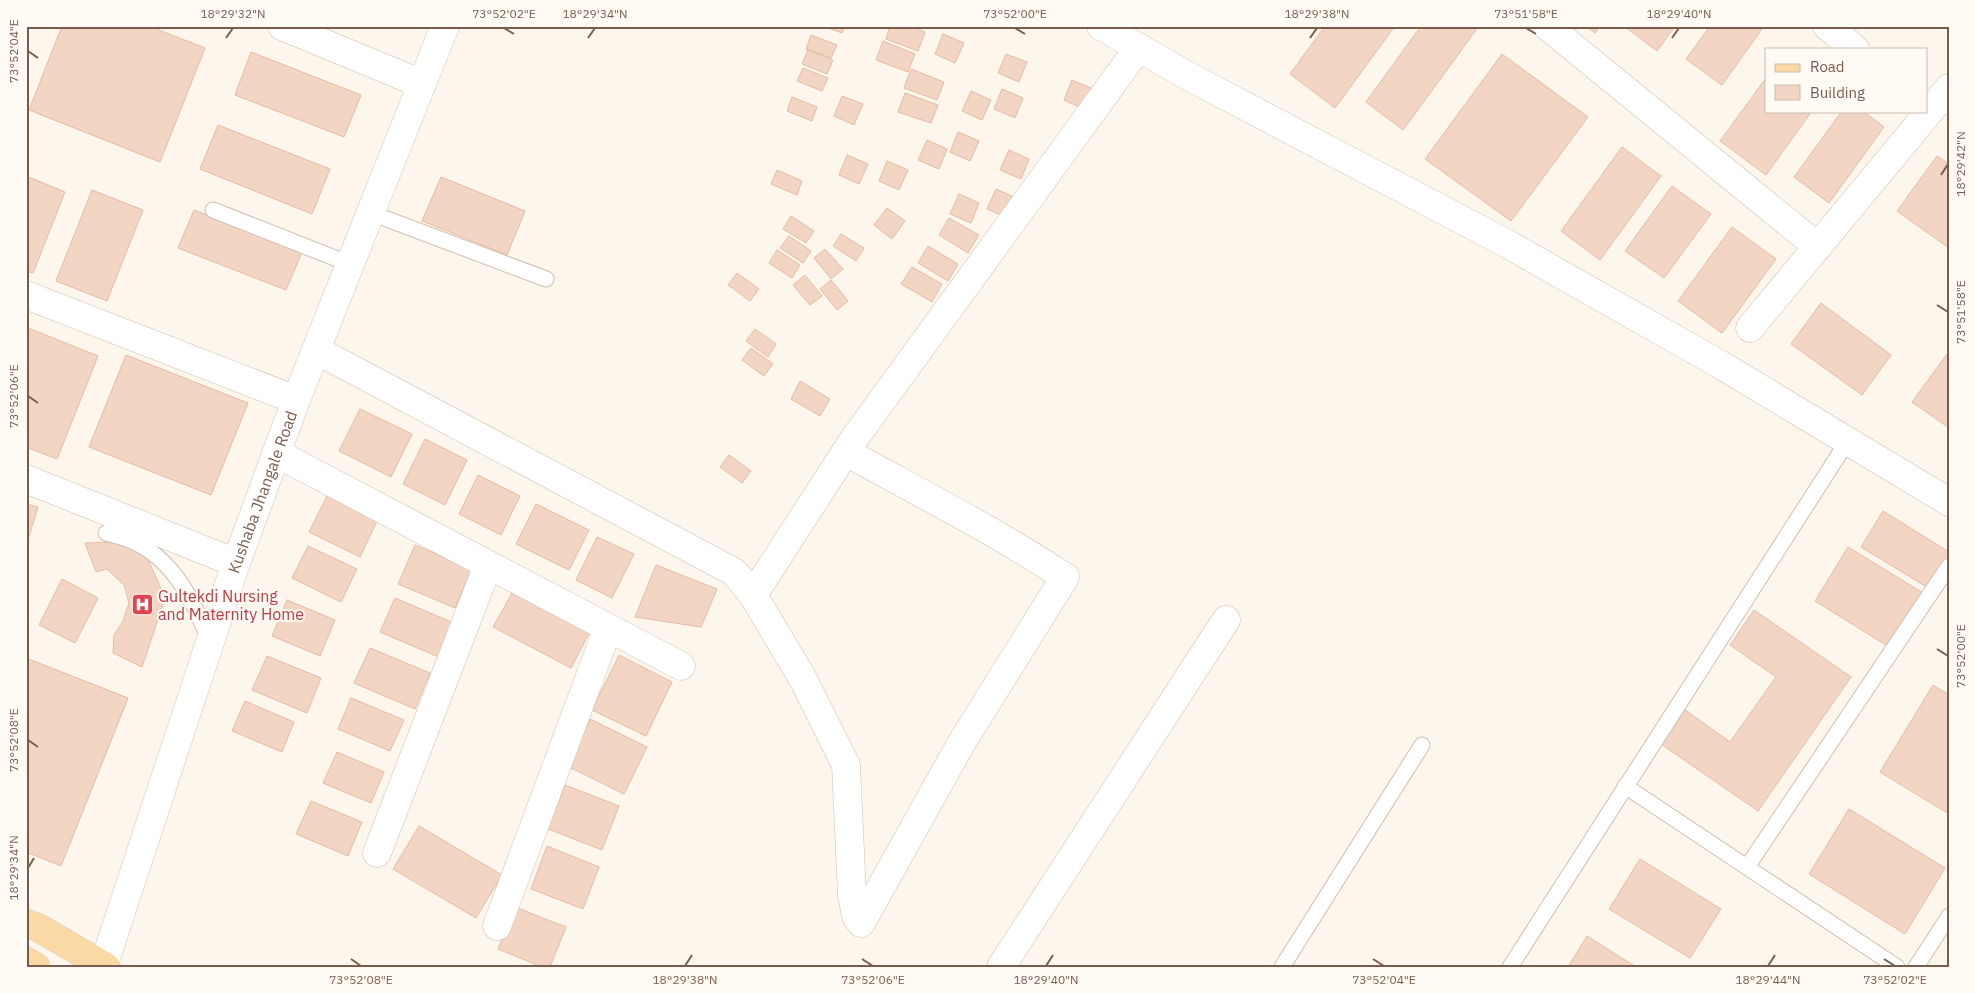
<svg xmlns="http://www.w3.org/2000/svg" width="1975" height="993" font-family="'IBM Plex Sans',sans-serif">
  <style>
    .building { fill: #f3d5c3; stroke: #e6bba3 }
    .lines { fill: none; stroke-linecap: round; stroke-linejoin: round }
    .lane-casing { stroke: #d1beb0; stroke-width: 17 }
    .street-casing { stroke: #d1beb0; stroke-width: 29 }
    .secondary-casing { stroke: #d6c0b0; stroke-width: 29 }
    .primary-casing { stroke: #dad1cd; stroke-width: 29 }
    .lane { stroke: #fff; stroke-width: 15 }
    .street { stroke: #fff; stroke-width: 28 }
    .secondary { stroke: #fff; stroke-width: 28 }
    .primary { stroke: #fbd9a5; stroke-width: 28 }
    .ticks { fill: none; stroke: #7a5c4d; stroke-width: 2 }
    .labels { text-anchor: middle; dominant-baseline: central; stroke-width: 4; stroke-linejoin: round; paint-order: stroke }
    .street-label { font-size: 16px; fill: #7a5c4d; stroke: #fffaf3 }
    .health-label { font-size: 16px; fill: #be3a42; stroke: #fffaf3; text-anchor: start }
    .neatline { fill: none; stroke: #7a5c4d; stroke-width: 2 }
    .ticks-label { font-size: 12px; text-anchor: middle; fill: #7a5c4d }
  </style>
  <rect width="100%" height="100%" fill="#fdf6ec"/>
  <g class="building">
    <polygon points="62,26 149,26 205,48 160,162 29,110"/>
    <polygon points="823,26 845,26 842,33"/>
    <polygon points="890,26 909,26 925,32 918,51 886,39"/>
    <polygon points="1325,26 1395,26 1335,108 1290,74"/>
    <polygon points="1421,26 1479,26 1403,130 1366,102"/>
    <polygon points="1586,26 1600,26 1595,33"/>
    <polygon points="1624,26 1675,26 1657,51"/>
    <polygon points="1710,26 1764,26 1722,85 1686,59"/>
    <polygon points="943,34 964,43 955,63 935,54"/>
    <polygon points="811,35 837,45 831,58 806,49"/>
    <polygon points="883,41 915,54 908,72 876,60"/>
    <polygon points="808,50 833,60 827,74 802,64"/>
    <polygon points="251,52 361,95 344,137 235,95"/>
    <polygon points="1006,54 1027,62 1019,82 998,73"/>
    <polygon points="1502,54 1588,117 1511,221 1425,159"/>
    <polygon points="803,68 828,78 822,91 797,81"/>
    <polygon points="911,69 944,82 937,100 904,88"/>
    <polygon points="1766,78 1766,111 1812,111 1766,175 1720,141"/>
    <polygon points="1072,80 1093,89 1084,109 1064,100"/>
    <polygon points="1002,89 1023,98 1015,118 994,109"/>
    <polygon points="971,91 991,100 982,120 962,111"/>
    <polygon points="905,93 938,105 931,123 898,112"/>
    <polygon points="842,96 863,104 854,125 834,116"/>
    <polygon points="792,97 817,107 812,121 787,111"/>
    <polygon points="1842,111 1863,111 1884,127 1829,203 1794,177"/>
    <polygon points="218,125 330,169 312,214 200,169"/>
    <polygon points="958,132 979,141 970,161 950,152"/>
    <polygon points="927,140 947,149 939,169 918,160"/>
    <polygon points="1622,147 1661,176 1600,260 1561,231"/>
    <polygon points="1009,150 1029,159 1021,179 1000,170"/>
    <polygon points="847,155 868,164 859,184 839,175"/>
    <polygon points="1937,156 1949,164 1949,248 1897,211"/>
    <polygon points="887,161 908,170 899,190 879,181"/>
    <polygon points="777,170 802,181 797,195 771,184"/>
    <polygon points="26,176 65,192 33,273 26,271"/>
    <polygon points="441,177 525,211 507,255 422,221"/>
    <polygon points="1672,186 1711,214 1664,278 1625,251"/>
    <polygon points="996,189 1016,198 1008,218 987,209"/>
    <polygon points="92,190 143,210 107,301 56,281"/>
    <polygon points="959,194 979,203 971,223 950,214"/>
    <polygon points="887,208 905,221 892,239 874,225"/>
    <polygon points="194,210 302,252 286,290 178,248"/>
    <polygon points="791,216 814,231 806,243 783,229"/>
    <polygon points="949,218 979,235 968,253 939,235"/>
    <polygon points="1732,227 1776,259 1722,333 1678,301"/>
    <polygon points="841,234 864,248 856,261 833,246"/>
    <polygon points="789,236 811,251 803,263 780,248"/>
    <polygon points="928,246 958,264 948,281 918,263"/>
    <polygon points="825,249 843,269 831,279 814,258"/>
    <polygon points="777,250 800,265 792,278 769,263"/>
    <polygon points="912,267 942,284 932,302 901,284"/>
    <polygon points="737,273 759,289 750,301 728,285"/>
    <polygon points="805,275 822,296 810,305 793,285"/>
    <polygon points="831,280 848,301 837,310 820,289"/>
    <polygon points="1821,303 1891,355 1862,395 1791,344"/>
    <polygon points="26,327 98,356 57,459 26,447"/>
    <polygon points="755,329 776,344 768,357 746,341"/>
    <polygon points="751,348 773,364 764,376 742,360"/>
    <polygon points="1947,354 1949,355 1949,428 1912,402"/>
    <polygon points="126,355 248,403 211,495 89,447"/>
    <polygon points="800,381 830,399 820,416 791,399"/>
    <polygon points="360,409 412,434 391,477 339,451"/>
    <polygon points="425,439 467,460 445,505 403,484"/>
    <polygon points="729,455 751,471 742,483 720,467"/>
    <polygon points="478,475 520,496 501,535 459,514"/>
    <polygon points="328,494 378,519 360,557 309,532"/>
    <polygon points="26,504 38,507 26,546"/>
    <polygon points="536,504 589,530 569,570 516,544"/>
    <polygon points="1883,511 1949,552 1949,558 1930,589 1861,547"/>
    <polygon points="597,537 634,554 612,598 576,580"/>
    <polygon points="119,542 147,557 165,598 142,667 113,653 114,635 123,621 129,603 124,585 107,569 96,572 85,543"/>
    <polygon points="415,545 472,569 455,608 398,584"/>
    <polygon points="308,546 357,569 341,602 292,578"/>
    <polygon points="1848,547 1923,593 1889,647 1815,601"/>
    <polygon points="656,565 717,589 701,627 635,617"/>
    <polygon points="62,579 98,598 75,643 39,625"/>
    <polygon points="516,586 593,626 571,668 493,627"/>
    <polygon points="395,598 456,624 441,658 380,632"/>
    <polygon points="287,600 335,620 320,656 272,636"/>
    <polygon points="1754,610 1851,677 1758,811 1661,744 1685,710 1730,742 1776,677 1730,645"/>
    <polygon points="370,648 430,673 415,709 354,683"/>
    <polygon points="619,655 672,682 646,736 592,710"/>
    <polygon points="267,656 321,678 307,713 252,690"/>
    <polygon points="26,658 128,698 61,866 26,852"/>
    <polygon points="1933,685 1949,695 1949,814 1880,772"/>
    <polygon points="351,698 404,720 390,751 338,729"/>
    <polygon points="245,701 294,722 282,752 232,731"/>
    <polygon points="590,719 647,747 624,794 567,766"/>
    <polygon points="337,752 384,772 371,803 323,783"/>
    <polygon points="565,785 619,806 602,850 548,829"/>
    <polygon points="311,801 362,822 348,856 296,834"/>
    <polygon points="1849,809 1945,868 1905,934 1809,874"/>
    <polygon points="419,826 502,875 476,918 393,869"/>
    <polygon points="547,846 599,867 583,909 531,889"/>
    <polygon points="1640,859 1721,909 1690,958 1609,909"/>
    <polygon points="515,907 566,927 550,967 542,967 498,949"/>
    <polygon points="1587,936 1636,967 1568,967"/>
  </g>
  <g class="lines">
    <defs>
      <g id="lane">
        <polyline points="213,210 350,264"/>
        <polyline points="371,213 546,279"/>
        <path d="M106 533C118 536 131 539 142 546 177 566 195 605 209 640"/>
        <polyline points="1625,786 1897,967"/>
        <polyline points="1747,867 1949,566"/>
        <polyline points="1282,967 1422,745"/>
        <polyline points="1510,967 1847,442"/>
        <polyline points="1916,967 1949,916"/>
      </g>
      <g id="street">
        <polyline points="282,26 422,84"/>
        <polyline points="1101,26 1188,76 1504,242 1721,365 1949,502"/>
        <polyline points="1547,26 1818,247"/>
        <polyline points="1827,26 1855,49"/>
        <polyline points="26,295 296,400"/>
        <polyline points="1750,328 1949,88"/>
        <polyline points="316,350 734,572 753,595 854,439 1139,47"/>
        <polyline points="276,453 681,666"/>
        <polyline points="26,479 236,563"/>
        <path d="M753 595 803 679 846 765 852 895 856 916 861 923 962 742 1065 577C995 531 920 493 846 452"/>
        <polyline points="377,853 488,565"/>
        <polyline points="497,926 608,628"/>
        <polyline points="1001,967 1226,620"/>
      </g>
      <g id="secondary">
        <path id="s1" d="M103 967 236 563 296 400 445 26"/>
      </g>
      <g id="primary">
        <polyline points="26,923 39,928 106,967"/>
        <polyline points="26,961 36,967"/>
      </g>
    </defs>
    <use href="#lane" class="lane-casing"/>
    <use href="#street" class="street-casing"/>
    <use href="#secondary" class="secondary-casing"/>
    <use href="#primary" class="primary-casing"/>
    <use href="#lane" class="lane"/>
    <use href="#street" class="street"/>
    <use href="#secondary" class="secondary"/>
    <use href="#primary" class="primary"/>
  </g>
  <path class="ticks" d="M504 28 514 34M1015 28 1025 34M1526 28 1536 34M226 38 233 28M588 38 595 28M1310 38 1317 28M1672 38 1679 28M28 51 38 58M1941 175 1948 164M1937 305 1948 312M28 396 38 403M1937 649 1948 656M28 740 38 747M28 868 34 858M351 959 361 966M862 959 873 966M1373 959 1384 966M1884 959 1895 966M685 966 692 955M1046 966 1053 955M1768 966 1775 955"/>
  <defs>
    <symbol id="hospital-square" viewBox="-11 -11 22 22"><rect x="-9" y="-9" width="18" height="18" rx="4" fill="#e0444e" stroke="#fffaf3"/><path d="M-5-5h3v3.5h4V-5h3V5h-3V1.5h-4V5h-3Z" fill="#fff"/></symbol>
  </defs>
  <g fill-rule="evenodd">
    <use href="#hospital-square" x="130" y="592" width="25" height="25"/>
  </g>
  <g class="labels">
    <g class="street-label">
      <text stroke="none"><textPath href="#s1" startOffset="501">Kushaba Jhangale Road</textPath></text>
    </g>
    <g class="health-label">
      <text x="158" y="596">Gultekdi Nursing<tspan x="158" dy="18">and Maternity Home</tspan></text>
    </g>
  </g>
  <rect width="1975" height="993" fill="none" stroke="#fffaf3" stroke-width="55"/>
  <rect x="1765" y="48" width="162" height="65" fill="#fffaf3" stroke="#cabbb1"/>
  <rect x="1775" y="64" width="25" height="8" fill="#fbd9a5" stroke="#cabbb1"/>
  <text x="1810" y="72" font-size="15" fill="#7a5c4d">Road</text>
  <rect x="1775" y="85" width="25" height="15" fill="#f3d5c3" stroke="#cabbb1"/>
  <text x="1810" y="98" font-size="15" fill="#7a5c4d">Building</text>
  <rect x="28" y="28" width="1920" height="938" class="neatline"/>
  <g class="ticks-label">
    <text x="233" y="18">18°29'32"N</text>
    <text x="504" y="18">73°52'02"E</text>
    <text x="595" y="18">18°29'34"N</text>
    <text x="1015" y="18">73°52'00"E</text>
    <text x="1317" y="18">18°29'38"N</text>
    <text x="1526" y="18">73°51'58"E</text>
    <text x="1679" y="18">18°29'40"N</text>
    <text transform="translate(14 51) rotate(-90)" y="4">73°52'04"E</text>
    <text transform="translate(1961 164) rotate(-90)" y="4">18°29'42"N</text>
    <text transform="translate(1961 312) rotate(-90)" y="4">73°51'58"E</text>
    <text transform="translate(14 396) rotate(-90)" y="4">73°52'06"E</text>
    <text transform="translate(1961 656) rotate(-90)" y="4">73°52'00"E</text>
    <text transform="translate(14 740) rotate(-90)" y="4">73°52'08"E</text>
    <text transform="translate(14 868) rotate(-90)" y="4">18°29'34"N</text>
    <text x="361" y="984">73°52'08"E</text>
    <text x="685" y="984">18°29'38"N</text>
    <text x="873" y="984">73°52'06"E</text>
    <text x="1046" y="984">18°29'40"N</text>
    <text x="1384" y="984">73°52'04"E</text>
    <text x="1768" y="984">18°29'44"N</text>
    <text x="1895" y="984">73°52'02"E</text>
  </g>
</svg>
